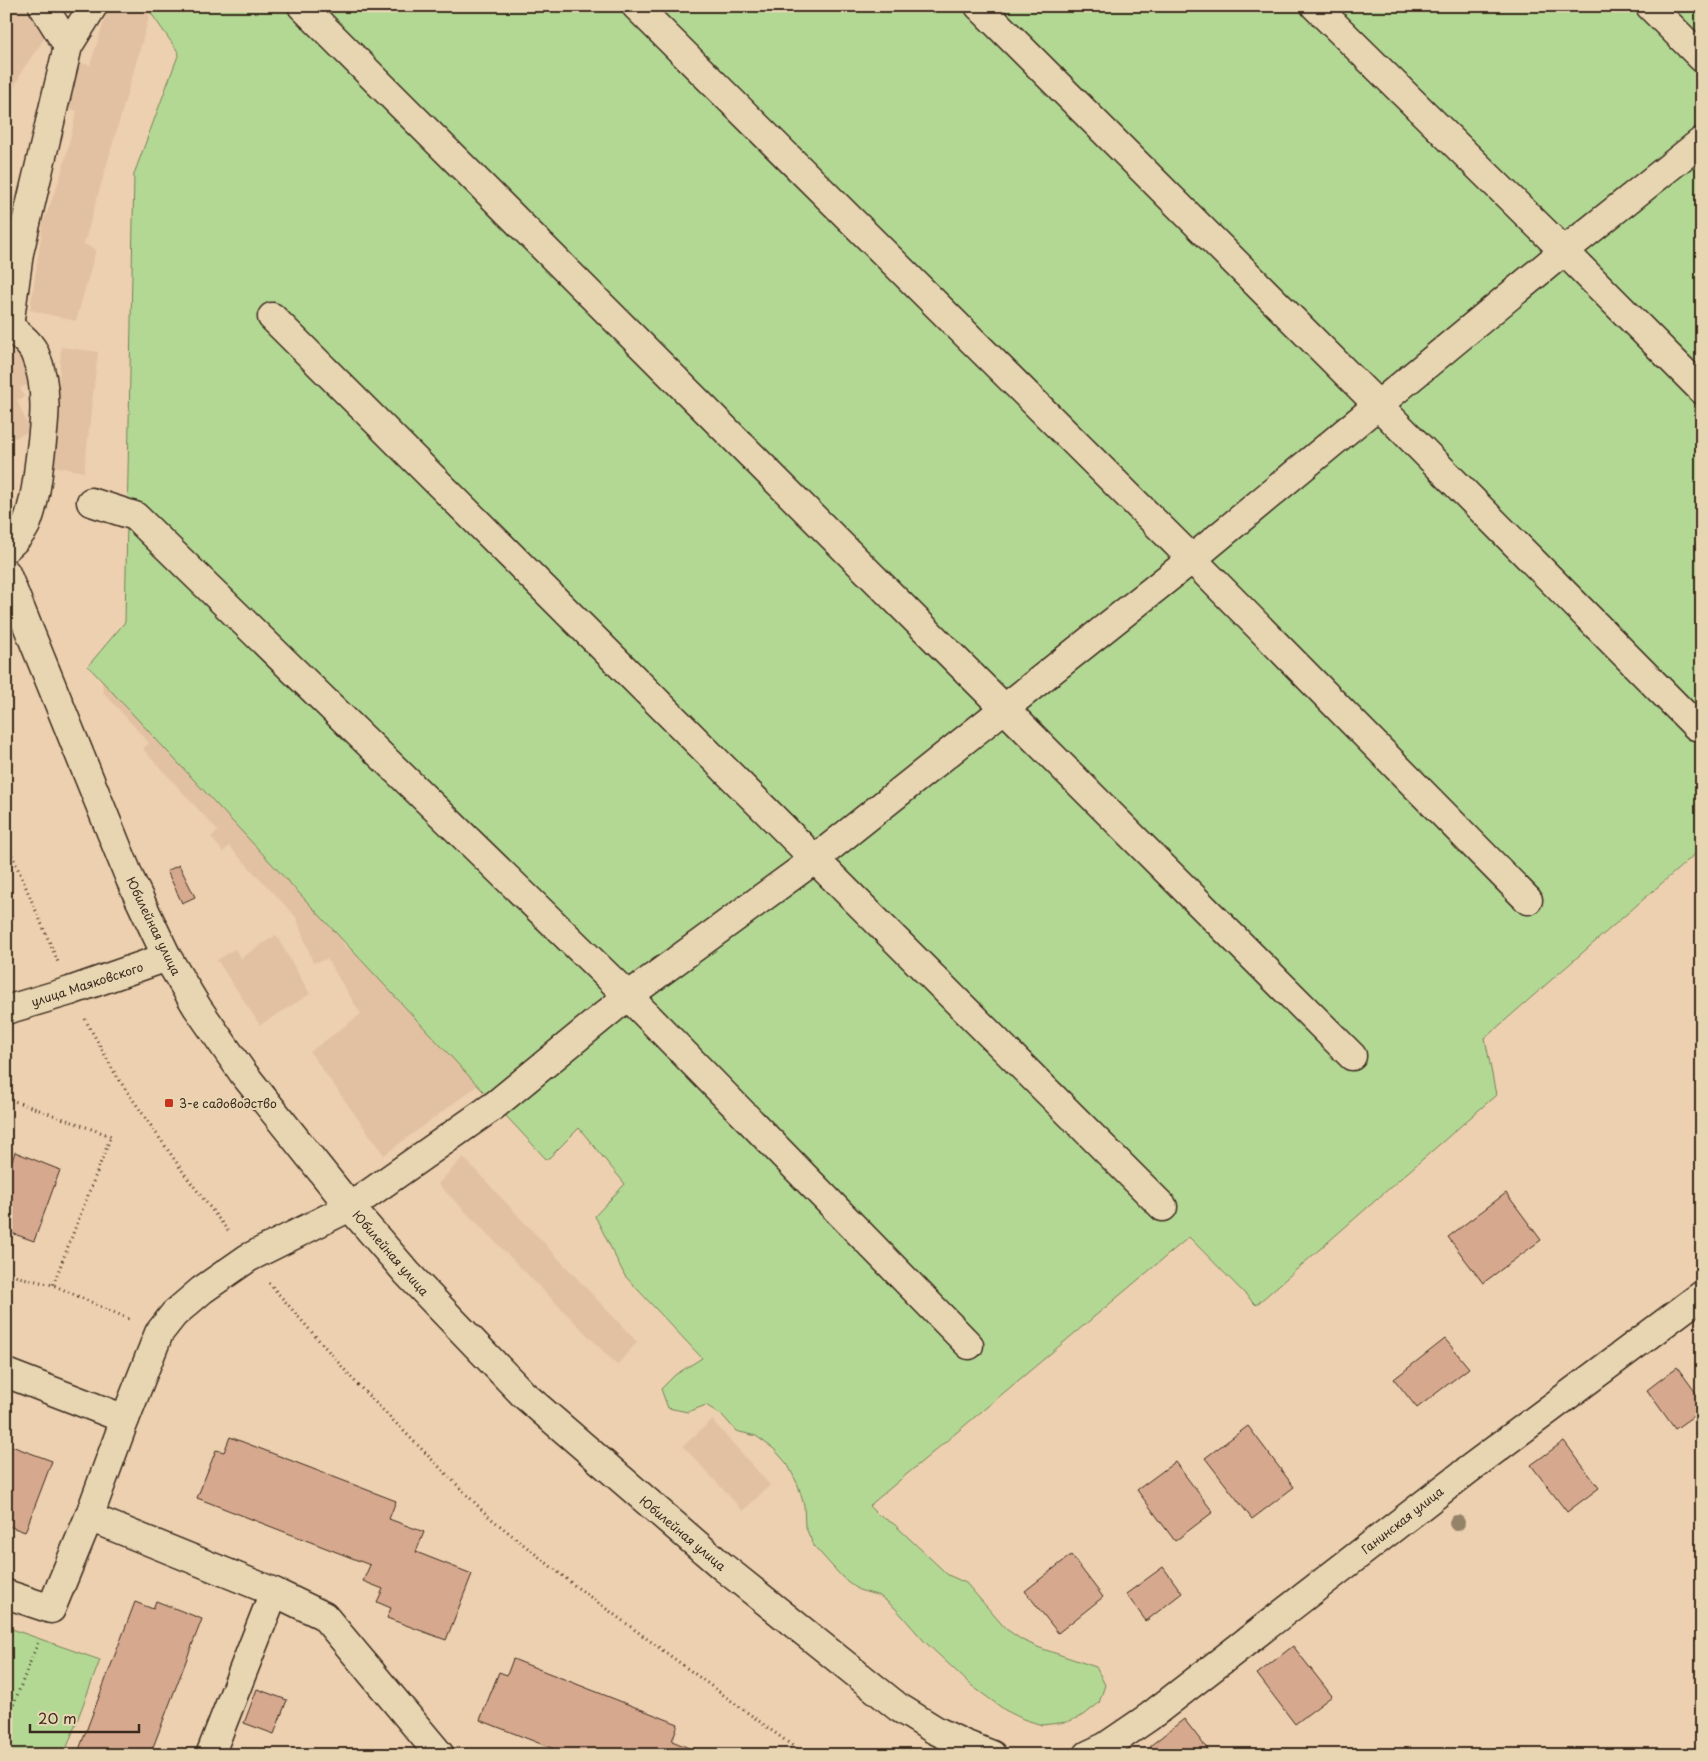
<svg xmlns="http://www.w3.org/2000/svg" width="1708" height="1761" font-family="'Playpen Sans',sans-serif">
  <style>
    .built { fill: #e2c1a2 }
    .green { fill: #b3d894; stroke: #778159 }
    .building { fill: #d6a98f; stroke: #3b2a1e }
    .lines { fill: none; stroke-linecap: round; stroke-linejoin: round }
    .minor-casing { stroke: #3b2a1e; stroke-width: 31 }
    .path { stroke: #3b2a1e; stroke-width: 3; stroke-dasharray: 1 4; stroke-linecap: butt }
    .minor { stroke: #e8d6b3; stroke-width: 28 }
    .tree { fill: #958369 }
    .poi-dot { fill: #c8321e; stroke: #e8d6b3; stroke-width: 2 }
    .labels { text-anchor: middle; dominant-baseline: central; stroke-width: 4; stroke-linejoin: round; paint-order: stroke }
    .street-label { font-size: 12px; fill: #3b2a1e; stroke: #e8d6b3 }
    .poi-label { font-size: 12px; fill: #3b2a1e; stroke: #e8d6b3; text-anchor: start }
  </style>
  <rect width="100%" height="100%" fill="#ecd0af"/>
  <filter id="ink" filterUnits="userSpaceOnUse"><feTurbulence type="fractalNoise" baseFrequency=".02" numOctaves="2"/><feDisplacementMap in="SourceGraphic" scale="10" xChannelSelector="R" yChannelSelector="G"/><feConvolveMatrix kernelMatrix="1 2 1 2 8 2 1 2 1" color-interpolation-filters="sRGB"/></filter>
  <g filter="url(#ink)">
    <g class="built">
      <polygon points="6,6 25,6 47,35 23,69 6,105"/>
      <polygon points="109,6 152,7 84,244 96,250 76,321 30,310 43,223 61,175 77,111 64,107 75,62 90,65"/>
      <polygon points="61,347 98,352 84,472 54,466"/>
      <polygon points="21,350 35,381 20,388 24,397 17,400 30,431 6,442 6,356"/>
      <polygon points="117,670 326,902 345,947 379,963 477,1086 384,1155 310,1052 361,1014 327,959 313,963 296,917 229,846 223,852 211,837 218,831 143,749 149,743 103,692 102,682"/>
      <polygon points="276,935 310,994 260,1025 217,960 235,949 241,958"/>
      <polygon points="463,1157 637,1342 617,1365 438,1184"/>
      <polygon points="712,1420 770,1485 743,1511 683,1446"/>
    </g>
    <g class="green">
      <polygon points="146,6 1702,6 1702,848 1485,1038 1496,1095 1256,1305 1189,1237 869,1506 877,1514 894,1524 948,1575 966,1583 1006,1629 1022,1640 1040,1648 1096,1667 1105,1685 1099,1703 1084,1715 1067,1722 1042,1725 1023,1719 1005,1710 972,1686 939,1655 924,1641 896,1609 880,1596 859,1590 842,1577 814,1546 805,1526 804,1505 798,1485 788,1465 774,1449 756,1436 736,1431 723,1416 706,1405 688,1412 668,1408 661,1389 675,1375 702,1358 625,1276 595,1216 625,1184 579,1128 547,1160 88,666 125,622 134,174 179,53"/>
      <polygon points="6,1627 100,1660 64,1755 6,1755"/>
    </g>
    <g class="building">
      <polygon points="179,865 195,897 182,903 167,871"/>
      <polygon points="15,1152 60,1170 34,1241 6,1231 6,1159 12,1161"/>
      <polygon points="1506,1193 1541,1240 1483,1283 1448,1237"/>
      <polygon points="1445,1339 1469,1368 1417,1408 1394,1379"/>
      <polygon points="1677,1367 1702,1401 1702,1410 1675,1429 1647,1390"/>
      <polygon points="1248,1426 1294,1487 1252,1519 1205,1458"/>
      <polygon points="230,1437 396,1501 389,1519 424,1532 416,1552 472,1574 446,1640 387,1618 391,1608 377,1602 383,1589 363,1581 370,1565 197,1498 216,1450 224,1452"/>
      <polygon points="1564,1441 1599,1488 1567,1512 1531,1465"/>
      <polygon points="6,1444 52,1461 25,1532 6,1525"/>
      <polygon points="1175,1462 1213,1512 1175,1541 1137,1490"/>
      <polygon points="1071,1555 1103,1597 1058,1633 1025,1591"/>
      <polygon points="1163,1567 1182,1593 1146,1621 1126,1594"/>
      <polygon points="156,1601 202,1619 150,1755 77,1755 135,1602 153,1609"/>
      <polygon points="1293,1646 1332,1696 1295,1724 1257,1674"/>
      <polygon points="513,1659 678,1724 672,1741 706,1755 569,1755 480,1720 499,1672 507,1675"/>
      <polygon points="257,1689 287,1700 274,1734 244,1723"/>
      <polygon points="1184,1719 1212,1755 1157,1755 1150,1746"/>
    </g>
    <g class="lines">
      <defs>
        <g id="minor">
          <polyline points="43,6 68,46"/>
          <polyline points="302,6 1352,1056"/>
          <polyline points="636,6 1192,559 1528,900"/>
          <polyline points="979,6 1378,405 1696,726"/>
          <polyline points="1315,6 1564,251 1702,390"/>
          <polyline points="1650,6 1702,58"/>
          <polyline points="272,317 1163,1207"/>
          <polyline points="9,326 19,253 68,46 93,6"/>
          <polyline points="91,502 135,516 628,996 969,1345"/>
          <path d="M6 548C13 542 22 534 26 525 34 506 37 485 39 465 44 428 50 389 35 354 31 343 18 334 9 326"/>
          <polyline points="6,573 130,879 167,957 197,1007 243,1073 350,1207 407,1273 523,1394 723,1567 898,1707 935,1730 964,1744 992,1755"/>
          <polyline points="6,1010 70,991 167,957"/>
          <polyline points="6,1373 125,1419"/>
          <polyline points="274,1592 324,1616 440,1755"/>
          <polyline points="6,1594 51,1609 89,1517"/>
          <polyline points="210,1755 274,1592 89,1517 125,1419 159,1333 174,1314 202,1290 248,1258 350,1207 495,1105 628,996 814,860 1192,559 1564,251 1702,141"/>
          <polyline points="1088,1755 1105,1747 1149,1717 1468,1470 1702,1295"/>
        </g>
      </defs>
      <use href="#minor" class="minor-casing"/>
      <g class="path">
        <polyline points="6,841 58,962"/>
        <polyline points="85,1019 117,1077 186,1176 228,1231"/>
        <polyline points="6,1098 111,1136 53,1285"/>
        <polyline points="6,1274 53,1285 129,1319"/>
        <polyline points="269,1283 358,1385 488,1516 574,1585 805,1755"/>
        <polyline points="6,1723 39,1640"/>
      </g>
      <use href="#minor" class="minor"/>
    </g>
    <circle class="tree" cx="1457" cy="1523" r="8"/>
  </g>
  <rect class="poi-dot" x="164" y="1098" width="10" height="10" rx="2.5"/>
  <g class="labels">
    <g class="street-label">
      <text transform="translate(154 926) rotate(64)">Юбилейная улица</text>
      <text transform="translate(87 984) rotate(-18)">улица Маяковского</text>
      <text transform="translate(391 1253) rotate(49)">Юбилейная улица</text>
      <text transform="translate(1402 1520) rotate(-38)">Ганинская улица</text>
      <text transform="translate(683 1533) rotate(40)">Юбилейная улица</text>
    </g>
    <g class="poi-label">
      <text x="179" y="1103">3-е садоводство</text>
    </g>
  </g>
  <rect width="1708" height="1761" fill="none" stroke="#e8d6b3" stroke-width="25"/>
  <rect x="12" y="12" width="1683" height="1736" fill="none" stroke="#3b2a1e" stroke-width="2" filter="url(#ink)"/>
  <path d="M30 1724v8h109v-8" fill="none" stroke="#3b2a1e" stroke-width="2.5"/>
  <text x="38" y="1724" font-size="15" fill="#3b2a1e" stroke="#e8d6b3" stroke-width="4" paint-order="stroke">20 m</text>
</svg>
